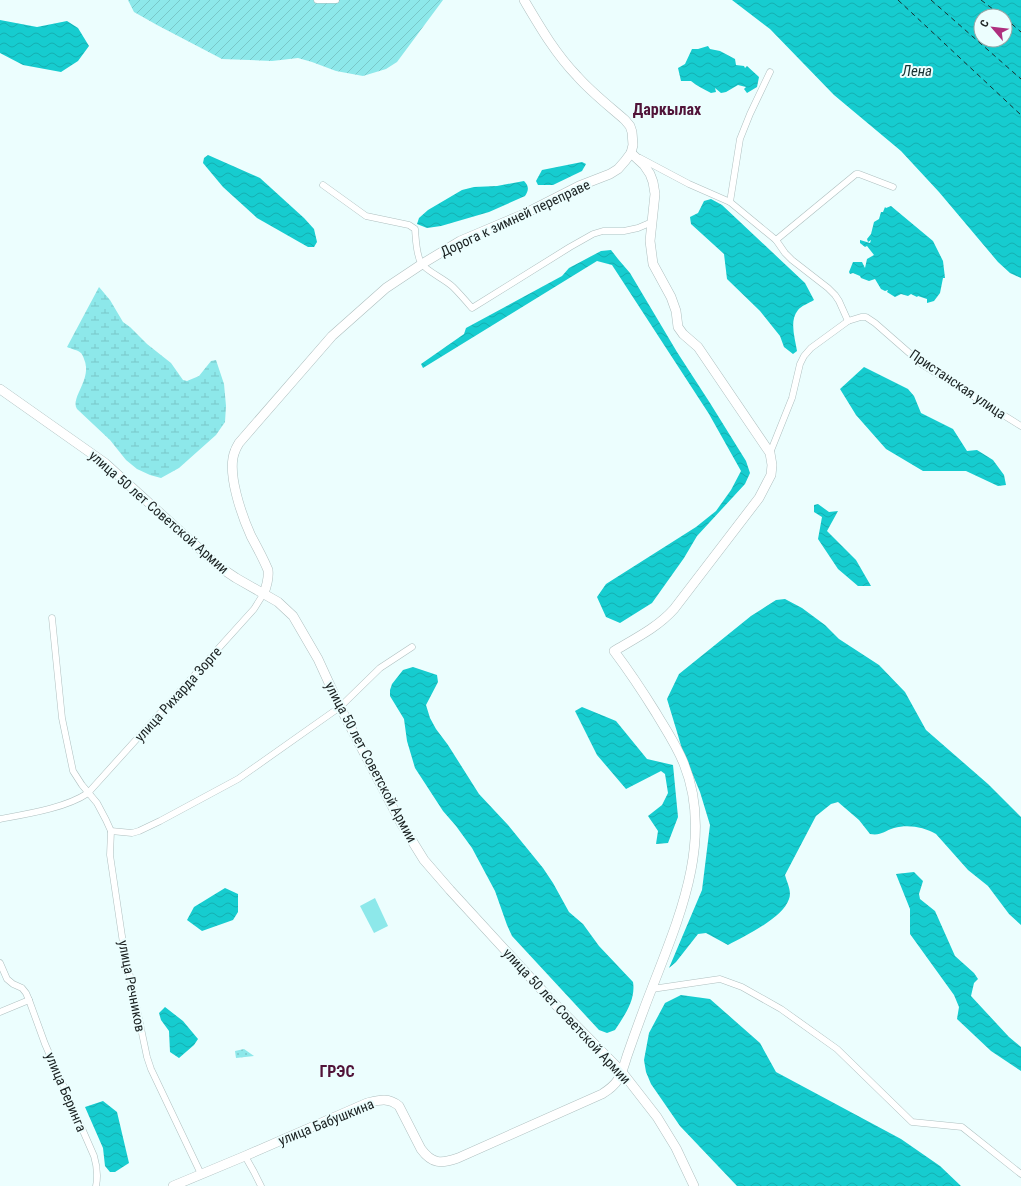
<svg xmlns="http://www.w3.org/2000/svg" width="1021" height="1186" font-family="'Roboto Condensed',sans-serif">
  <style>
    .wetland { fill: url(#wetland-marsh) }
    .park { fill: url(#park-dots) }
    .garden { fill: url(#garden-furrows) }
    .pitch { fill: #8de8ea }
    .water { fill: url(#water-waves); fill-rule: evenodd }
    .lines { fill: none; stroke-linecap: round; stroke-linejoin: round }
    .ferry { stroke: #183132; stroke-width: 1; stroke-dasharray: 5 4; stroke-linecap: butt }
    .street-casing { stroke: #aebfbf; stroke-width: 7 }
    .secondary-casing { stroke: #aebfbf; stroke-width: 10 }
    .street { stroke: #fff; stroke-width: 6 }
    .secondary { stroke: #fff; stroke-width: 9 }
    .labels { text-anchor: middle; dominant-baseline: central; stroke-width: 4; stroke-linejoin: round; paint-order: stroke }
    .street-label { font-size: 14px; fill: #1b2222; stroke: #ecfefe }
    .water-label { font-size: 15px; font-style: italic; fill: #183132; stroke: #ecfefe }
    .quarter-label { font-size: 16px; font-weight: bold; fill: #511439; stroke: #ecfefe }
  </style>
  <defs>
    <pattern id="wetland-marsh" width="20" height="14" patternUnits="userSpaceOnUse"><rect width="20" height="14" fill="#8de8ea"/><path d="M1 5h8M5 5V1M11 12h8M15 12V8" fill="none" stroke="#79c7c8"/></pattern>
    <pattern id="park-dots" width="8" height="8" patternUnits="userSpaceOnUse"><rect width="8" height="8" fill="#8de8ea"/><path d="M2 2h.1M6 6h.1" fill="none" stroke="#79c7c8" stroke-width="1.8" stroke-linecap="round"/></pattern>
    <pattern id="garden-furrows" width="10" height="10" patternUnits="userSpaceOnUse"><rect width="10" height="10" fill="#8de8ea"/><path d="M-1 1l2-2M0 10L10 0M9 11l2-2" fill="none" stroke="#79c7c8"/></pattern>
    <pattern id="water-waves" width="16" height="10" patternUnits="userSpaceOnUse"><rect width="16" height="10" fill="#16cccf"/><path d="M0 5q4-4 8 0t8 0" fill="none" stroke="#14afb1"/></pattern>
  </defs>
  <rect width="100%" height="100%" fill="#ecfefe"/>
  <path class="wetland" d="M99 287 110 300 123 322 130 327 147 344 171 363 183 380 187 381 199 376 211 361 216 360 224 384 226 406 225 422 216 435 179 468 161 478 150 475 137 469 126 460 110 440 77 409C70 397 93 379 84 359 84 358 82 354 81 353 78 350 71 349 67 347Z"/>
  <polygon class="park" points="244,1049 254,1056 236,1058 235,1051"/>
  <polygon class="garden" points="128,0 443,0 397,62 386,69 363,76 336,71 312,62 298,58 272,61 222,59 157,25 134,12"/>
  <polygon class="pitch" points="375,898 388,926 374,933 360,906"/>
  <g class="water">
    <path d="M732 0H1021V278L1010 273 998 262 939 192 901 151 834 95 770 29ZM981 16H1005V40H981Z"/>
    <polygon points="0,20 37,27 67,21 78,28 89,46 78,61 61,72 23,65 0,53"/>
    <path d="M708 46 710 49 720 51 735 59 736 65 744 66 745 68 747 66 759 77 757 87 747 93 744 89 746 87 738 85 726 92 721 93 715 88 716 92 711 93C704 89 697 86 691 81H681L678 68 685 64 692 49H698Z"/>
    <polygon points="208,155 260,178 304,218 314,229 317,242 314,247 308,247 257,218 223,187 203,163 204,158"/>
    <polygon points="582,162 586,164 582,171 553,185 538,185 536,181 542,170"/>
    <path d="M524 181C529 186 529 190 525 196L489 212 441 226 427 228 417 224 419 218 428 210 462 190 474 187 497 186Z"/>
    <path d="M711 199 722 205 805 283 814 300C809 303 801 306 798 310 789 321 795 338 797 351L793 354 784 347 780 336 760 311 727 279 724 254 691 224 690 217 698 213 704 201Z"/>
    <polygon points="891,206 933,241 943,261 945,278 943,278 940,293 934,301 927,303 927,299 918,296 917,297 911,294 908,296 901,294 895,297 887,292 888,290 885,291 881,289 875,279 869,281 861,278 860,276 853,273 850,274 849,272 853,262 862,262 865,268 867,259 874,255 867,246 865,247 860,243 860,240 870,243 871,240 868,242 867,239 871,234 874,222 879,219 881,212 883,212 885,207 886,208"/>
    <polygon points="611,250 618,259 630,273 677,352 710,403 746,461 750,473 745,484 697,536 684,558 652,603 620,623 606,617 597,597 606,584 696,527 716,511 731,490 741,471 709,414 612,265 597,261 423,368 421,364 464,334 466,328 562,276 569,268 601,251"/>
    <polygon points="864,367 908,389 914,396 921,413 953,429 967,451 977,450 993,460 1004,475 1006,485 998,486 966,471 923,471 886,449 856,415 840,389"/>
    <polygon points="818,504 829,512 838,511 827,531 856,560 871,586 858,586 838,569 818,539 822,517 814,512 814,505"/>
    <path d="M785 599 802 608 825 625 839 639 879 665 905 692 926 730 988 784 1021 817V925L1009 914 988 886 968 870 936 834C924 827 908 824 894 828 884 831 881 836 870 834L859 820 838 802 831 804 816 816 785 875C787 883 792 891 789 899 783 918 745 936 728 945L706 933 698 934 676 962 669 968 702 890 710 825 700 792 682 749 677 732 667 699 679 674 751 616 776 600Z"/>
    <path d="M413 667 437 675 438 682 426 705 430 718 436 729 448 745 479 794 508 825 543 868 553 883 569 912 583 924 599 946 633 982C636 1000 624 1016 615 1030L607 1033 599 1030 512 936 507 925 495 891 472 848 456 826 443 811 415 768 407 741 404 719 390 696V690L392 684 403 670Z"/>
    <polygon points="582,707 616,721 647,759 673,765 678,817 668,843 656,844 658,831 648,816 662,805 668,793 665,774 661,771 626,789 597,755 575,711"/>
    <polygon points="914,872 923,881 919,894 920,899 935,911 955,956 974,973 978,979 974,983 971,996 1009,1037 1021,1047 1021,1071 991,1051 957,1019 959,1007 954,995 910,934 910,909 896,874"/>
    <polygon points="225,888 238,894 238,912 233,920 202,931 187,920 194,907"/>
    <polygon points="681,995 710,999 760,1043 776,1072 901,1139 940,1166 961,1186 737,1186 680,1126 651,1084 646,1072 644,1060 649,1033 665,1003"/>
    <polygon points="165,1007 183,1021 198,1039 194,1045 179,1058 170,1052 169,1031 161,1020 159,1013"/>
    <polygon points="103,1101 117,1112 129,1163 115,1172 110,1172 105,1166 103,1148 85,1107"/>
  </g>
  <g class="lines">
    <g class="ferry">
      <polyline points="898,0 1021,115"/>
      <polyline points="931,0 1021,79"/>
      <polyline points="981,0 1002,16"/>
      <polyline points="1005,18 1021,32"/>
    </g>
    <defs>
      <g id="street">
        <polyline points="317,0 336,0"/>
        <polyline points="640,158 689,184 730,202 776,240 785,253 792,260 828,288 835,295 839,301 848,321"/>
        <path d="M323 185 366 216 409 225 415 229C416 241 416 253 421 263 426 271 445 279 453 287 460 294 466 301 472 308L570 247 593 234 603 231H624L638 228 652 222"/>
        <polyline points="730,202 740,139 750,114 770,72"/>
        <polyline points="776,240 856,174 859,174 893,187"/>
        <polyline points="770,453 792,398 800,364 804,356 811,348 848,321 861,317 866,317 875,323 923,365 1021,426"/>
        <polyline points="52,618 62,718 73,771 82,785 97,803 106,820 111,831 110,855 123,943 147,1057 151,1069 201,1174"/>
        <path d="M0 819C27 814 66 808 88 793L254 609 264 593"/>
        <polyline points="111,831 132,833 139,831 160,821 238,779 340,707 380,668 412,647"/>
        <polyline points="0,963 7,979 13,984 22,988 26,993 29,1000"/>
        <polyline points="652,989 720,979 742,987 781,1009 837,1049 912,1122 962,1127 1021,1174"/>
        <path d="M0 1012 29 1000 45 1044 94 1156C97 1166 98 1176 96 1186"/>
        <polyline points="245,1156 254,1172 261,1186"/>
      </g>
      <g id="secondary">
        <polyline points="0,389 105,463 193,543 221,568 236,578 278,602 293,616 318,659 340,707 401,823 424,860 450,890 550,999 622,1072 657,1117 676,1148 694,1186"/>
        <path d="M264 593C267 585 269 578 268 570 263 558 257 547 251 536 242 516 226 472 235 451 236 448 238 445 239 443L332 336 386 288 422 264 460 241 524 214 579 186 610 174 618 169 625 161 631 153 633 145 632 132 630 126 625 120C609 106 591 92 577 76 555 53 540 27 524 0"/>
        <path d="M173 1186 245 1156 367 1103C379 1100 388 1097 399 1106L421 1149C432 1164 441 1164 458 1158L602 1094C620 1083 621 1075 627 1056 635 1033 643 1011 652 988 679 918 714 839 684 764 677 746 666 730 656 713 643 692 629 671 614 651 636 638 658 627 674 609L759 498 771 475 772 465 770 453 698 347 683 334 678 327 676 311 671 297 653 264 650 241 655 194 653 182 650 174 644 165 631 153"/>
      </g>
    </defs>
    <use href="#street" class="street-casing"/>
    <use href="#secondary" class="secondary-casing"/>
    <use href="#street" class="street"/>
    <use href="#secondary" class="secondary"/>
  </g>
  <g class="labels">
    <g class="street-label">
      <text transform="translate(515 218) rotate(-25)">Дорога к зимней переправе</text>
      <text transform="translate(958 384) rotate(34)">Пристанская улица</text>
      <text transform="translate(159 512) rotate(41)">улица 50 лет Советской Армии</text>
      <text transform="translate(178 694) rotate(-48)">улица Рихарда Зорге</text>
      <text transform="translate(371 762) rotate(62)">улица 50 лет Советской Армии</text>
      <text transform="translate(132 986) rotate(79)">улица Речников</text>
      <text transform="translate(567 1016) rotate(47)">улица 50 лет Советской Армии</text>
      <text transform="translate(66 1092) rotate(67)">улица Беринга</text>
      <text transform="translate(326 1122) rotate(-22)">улица Бабушкина</text>
    </g>
    <g class="water-label">
      <text x="917" y="71">Лена</text>
    </g>
    <g class="quarter-label">
      <text x="667" y="109">Даркылах</text>
      <text x="337" y="1071">ГРЭС</text>
    </g>
  </g>
  <g transform="translate(993 28) rotate(298)"><circle r="19" fill="#ecfefe" stroke="#98a6a6"/>
  <path d="M0-3L7 15L0 10L-7 15Z" fill="#ae2f7e"/>
  <text y="-6" font-size="11" font-weight="bold" text-anchor="middle" fill="#1b2222">С</text>
  </g>
</svg>
